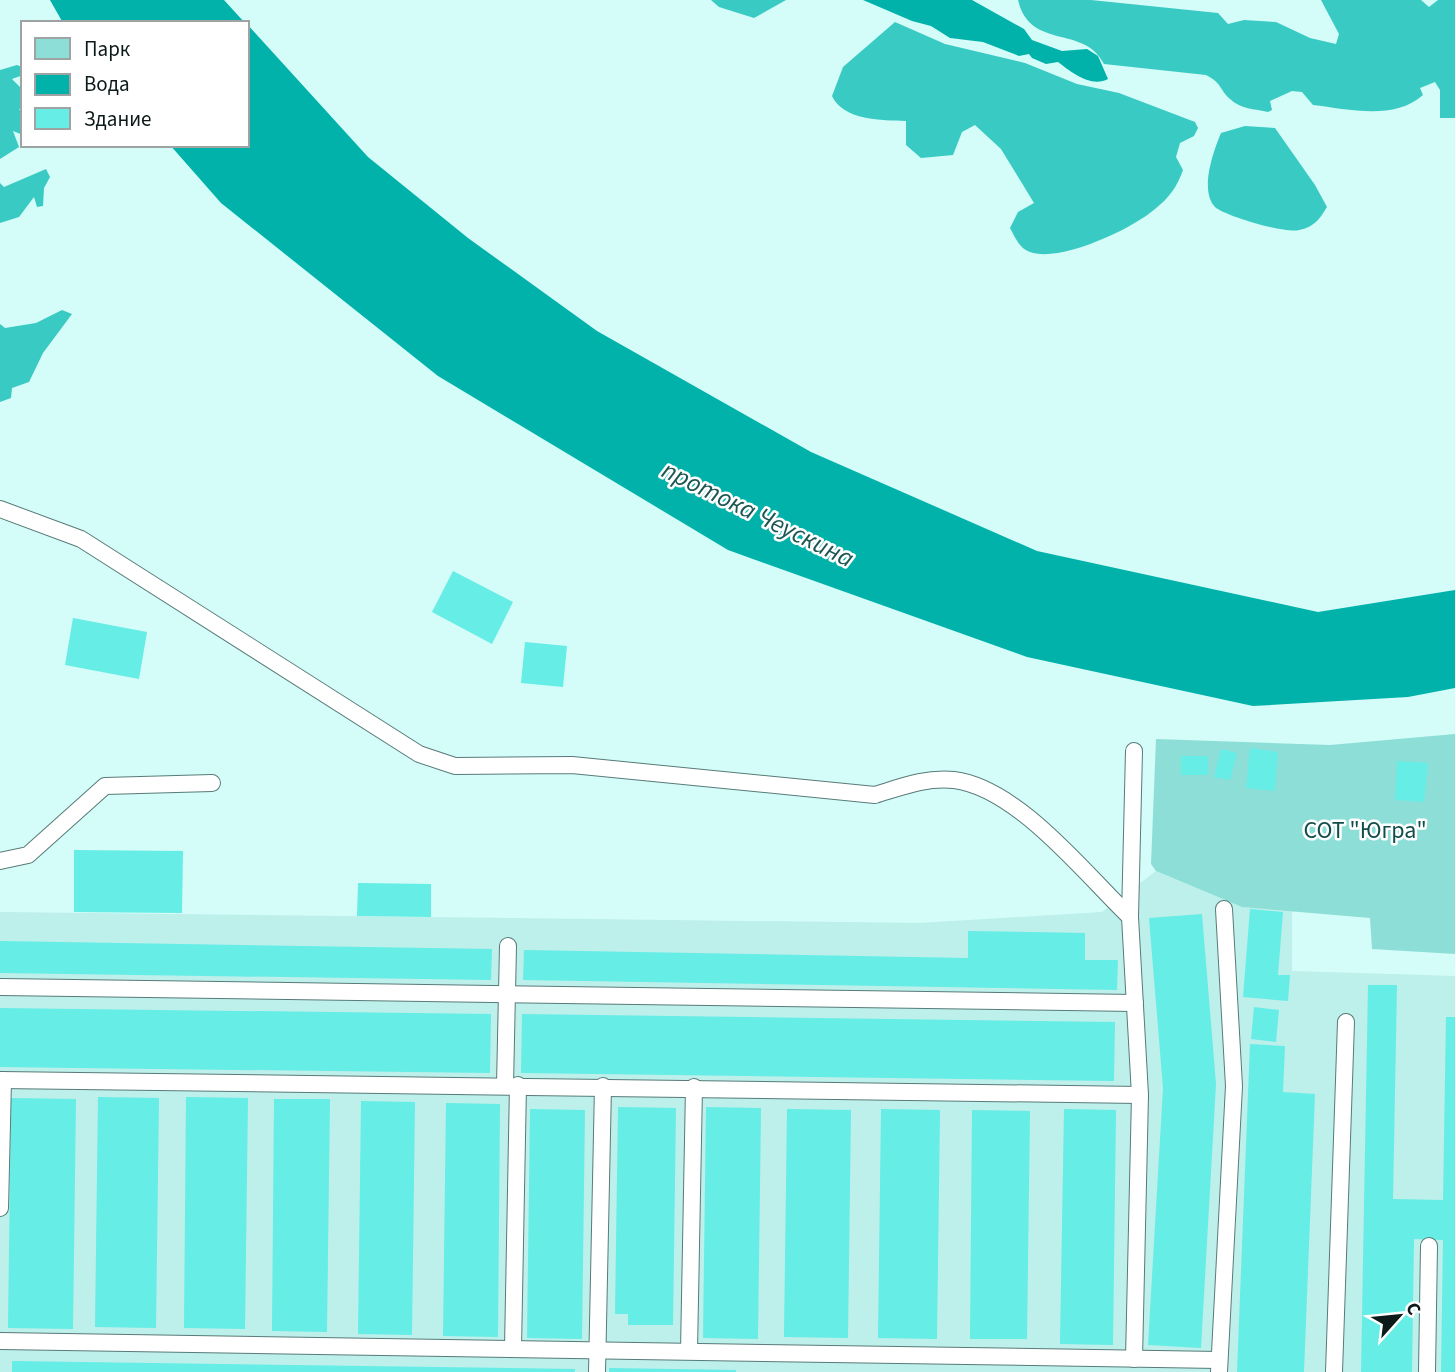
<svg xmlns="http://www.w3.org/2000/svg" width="1455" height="1372" font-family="'Source Sans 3',sans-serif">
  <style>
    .built { fill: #bdefeb }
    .green { fill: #8eded8 }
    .forest { fill: #39cac3 }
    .water { fill: #01b2ab }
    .building { fill: #65ede6 }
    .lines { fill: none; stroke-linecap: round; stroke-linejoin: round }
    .lane-casing { stroke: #577b78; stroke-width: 18 }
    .lane { stroke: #fff; stroke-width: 16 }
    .labels { text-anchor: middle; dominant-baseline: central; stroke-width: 5; stroke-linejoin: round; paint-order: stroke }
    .park-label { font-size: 24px; fill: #114e4b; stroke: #fff }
    .water-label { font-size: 26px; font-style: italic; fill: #1d5754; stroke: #fff }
  </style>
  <rect width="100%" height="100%" fill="#d4fcf8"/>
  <polygon class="built" points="1156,871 1242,907 1292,909 1292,971 1455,976 1455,1372 0,1372 0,912 920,923 1102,912"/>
  <polygon class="green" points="1455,734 1455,954 1372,949 1370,918 1242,907 1156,871 1151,864 1156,739 1330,745"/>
  <g class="forest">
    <polygon points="711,0 786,0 754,18 719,7"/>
    <path d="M1018 0H1091L1218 13 1228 24 1244 20 1276 22 1310 38 1336 44 1339 34 1321 0H1421L1429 7 1438 0H1455V118H1440V90L1435 82 1420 88 1423 95C1394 121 1348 109 1313 105L1302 92 1292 91 1270 101 1272 110 1268 112C1255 109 1240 109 1230 99 1219 89 1222 83 1206 75L1104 64C1084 24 1030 51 1018 0Z"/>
    <path d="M895 22 945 44 1025 63 1077 84 1119 93 1195 122 1198 128 1194 136 1180 143 1176 157 1183 170C1177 187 1169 198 1155 209 1132 229 1060 263 1030 252 1019 248 1015 237 1010 228L1018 212 1034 203 1001 149 975 125 962 132 953 155 921 158 906 145V121C882 120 844 121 832 96L843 67Z"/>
    <polygon points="17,65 22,67 23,75 12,79 23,90 23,108 19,109 23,115 23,135 13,131 19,147 0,159 0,70"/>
    <path d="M1245 126 1275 128 1315 185 1327 207C1319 220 1314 227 1299 230 1286 234 1225 216 1215 207 1199 190 1214 150 1221 133Z"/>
    <polygon points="46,169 50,177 44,188 43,206 37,207 34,197 19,217 0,223 0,183 4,187"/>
    <polygon points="62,310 72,314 43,353 29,382 12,388 11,398 0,402 0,324 5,328 36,323"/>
  </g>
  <g class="water">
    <polygon points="50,0 224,0 245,23 63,23"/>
    <path d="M863 0H972L1024 29 1032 40 1062 51 1087 49 1098 56 1108 79C1091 88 1071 72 1058 62L1046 64 1032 58 1029 54 1019 56 983 42 950 38 931 26 912 21Z"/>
    <polygon points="247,24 368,157 468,238 597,331 811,452 1037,551 1318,612 1455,590 1455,688 1408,697 1253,706 1027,657 728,550 438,376 221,203 170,145 247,145"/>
  </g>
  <g class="building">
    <polygon points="453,571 513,602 492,644 432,612"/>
    <polygon points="73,618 147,632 139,679 65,665"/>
    <polygon points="525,642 567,646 563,687 521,683"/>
    <polygon points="1250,748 1278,752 1275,791 1246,788"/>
    <polygon points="1221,749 1237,753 1230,780 1214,777"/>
    <rect x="1181" y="756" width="27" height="19"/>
    <polygon points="1397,761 1428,763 1424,802 1395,800"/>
    <polygon points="74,850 183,851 182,913 74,912"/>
    <polygon points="358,883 431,884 431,917 357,916"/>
    <polygon points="1250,909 1283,912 1278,975 1290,975 1288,1001 1243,997"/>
    <polygon points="1202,914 1216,1084 1201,1348 1148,1345 1163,1088 1149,918"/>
    <polygon points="968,931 1085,933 1085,960 1118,960 1117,990 523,980 524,950 968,958"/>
    <polygon points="0,941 492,949 491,980 0,973"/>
    <polygon points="1368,985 1397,985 1393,1199 1443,1200 1446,1017 1455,1017 1455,1372 1441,1372 1443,1240 1414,1239 1412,1372 1361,1372"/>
    <polygon points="1254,1007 1279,1010 1276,1042 1251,1039"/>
    <polygon points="0,1008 491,1014 490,1073 0,1067"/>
    <polygon points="522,1014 1115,1022 1114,1081 521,1073"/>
    <polygon points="1250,1044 1285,1046 1283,1092 1315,1094 1304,1372 1237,1372"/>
    <polygon points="98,1097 159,1098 156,1328 95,1327"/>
    <polygon points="186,1097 248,1098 245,1329 184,1328"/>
    <polygon points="11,1098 76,1099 73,1329 8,1328"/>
    <polygon points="274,1099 330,1099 327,1332 272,1331"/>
    <polygon points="361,1101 415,1102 412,1335 358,1334"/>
    <polygon points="446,1103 500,1104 498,1337 443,1336"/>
    <polygon points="618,1107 676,1108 673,1325 628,1325 628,1314 615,1314"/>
    <polygon points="706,1107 761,1108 758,1339 703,1338"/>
    <polygon points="530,1109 585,1110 582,1339 527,1338"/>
    <polygon points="787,1109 851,1110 848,1338 784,1337"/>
    <polygon points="881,1109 940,1110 937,1339 878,1338"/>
    <polygon points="1064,1109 1116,1110 1113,1345 1060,1344"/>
    <polygon points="972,1110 1030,1111 1027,1339 970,1339"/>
    <polygon points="12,1361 575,1369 575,1372 12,1372"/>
    <polygon points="609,1368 736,1370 736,1372 609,1372"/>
  </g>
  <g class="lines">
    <defs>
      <g id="lane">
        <path d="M0 509 81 539 419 754 455 766 572 765 875 795C901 787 926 777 954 780 1018 788 1085 874 1130 917"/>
        <polyline points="1134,751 1130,917 1140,1095 1134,1359"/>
        <polyline points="0,861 28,855 105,786 212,783"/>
        <polyline points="0,987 1135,1003"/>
        <polyline points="0,1080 1140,1095"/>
        <polyline points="505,1085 508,946"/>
        <polyline points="0,1208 3,1080"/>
        <polyline points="0,1341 1219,1360"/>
        <polyline points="513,1348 518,1085"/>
        <polyline points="689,1351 694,1087"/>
        <polyline points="597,1372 603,1086"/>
        <polyline points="1219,1372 1234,1086 1224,909"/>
        <polyline points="1334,1372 1346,1022"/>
        <polyline points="1427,1372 1429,1246"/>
      </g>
    </defs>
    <use href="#lane" class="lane-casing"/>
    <use href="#lane" class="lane"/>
  </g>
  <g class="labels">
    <g class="park-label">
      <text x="1365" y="830">СОТ "Югра"</text>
    </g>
    <g class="water-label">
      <text transform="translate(758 514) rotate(26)">протока Чеускина</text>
    </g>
  </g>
  <rect x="21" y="21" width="228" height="126" fill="#ffffff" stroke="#9ea4a3" stroke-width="2"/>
  <rect x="35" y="38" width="35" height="21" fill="#8eded8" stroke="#9ea4a3" stroke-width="2"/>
  <text x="84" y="56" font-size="21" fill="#0c1b1a">Парк</text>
  <rect x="35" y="74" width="35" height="21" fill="#01b2ab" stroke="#9ea4a3" stroke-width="2"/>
  <text x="84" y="91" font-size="21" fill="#0c1b1a">Вода</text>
  <rect x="35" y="108" width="35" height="21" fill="#65ede6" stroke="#9ea4a3" stroke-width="2"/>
  <text x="84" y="126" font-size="21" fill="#0c1b1a">Здание</text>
  <g transform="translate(1399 1316) rotate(63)" stroke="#ffffff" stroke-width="5" paint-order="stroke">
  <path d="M0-5L12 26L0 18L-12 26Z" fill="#0c1b1a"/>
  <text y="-10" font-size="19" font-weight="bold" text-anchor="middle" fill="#0c1b1a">С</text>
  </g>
</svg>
